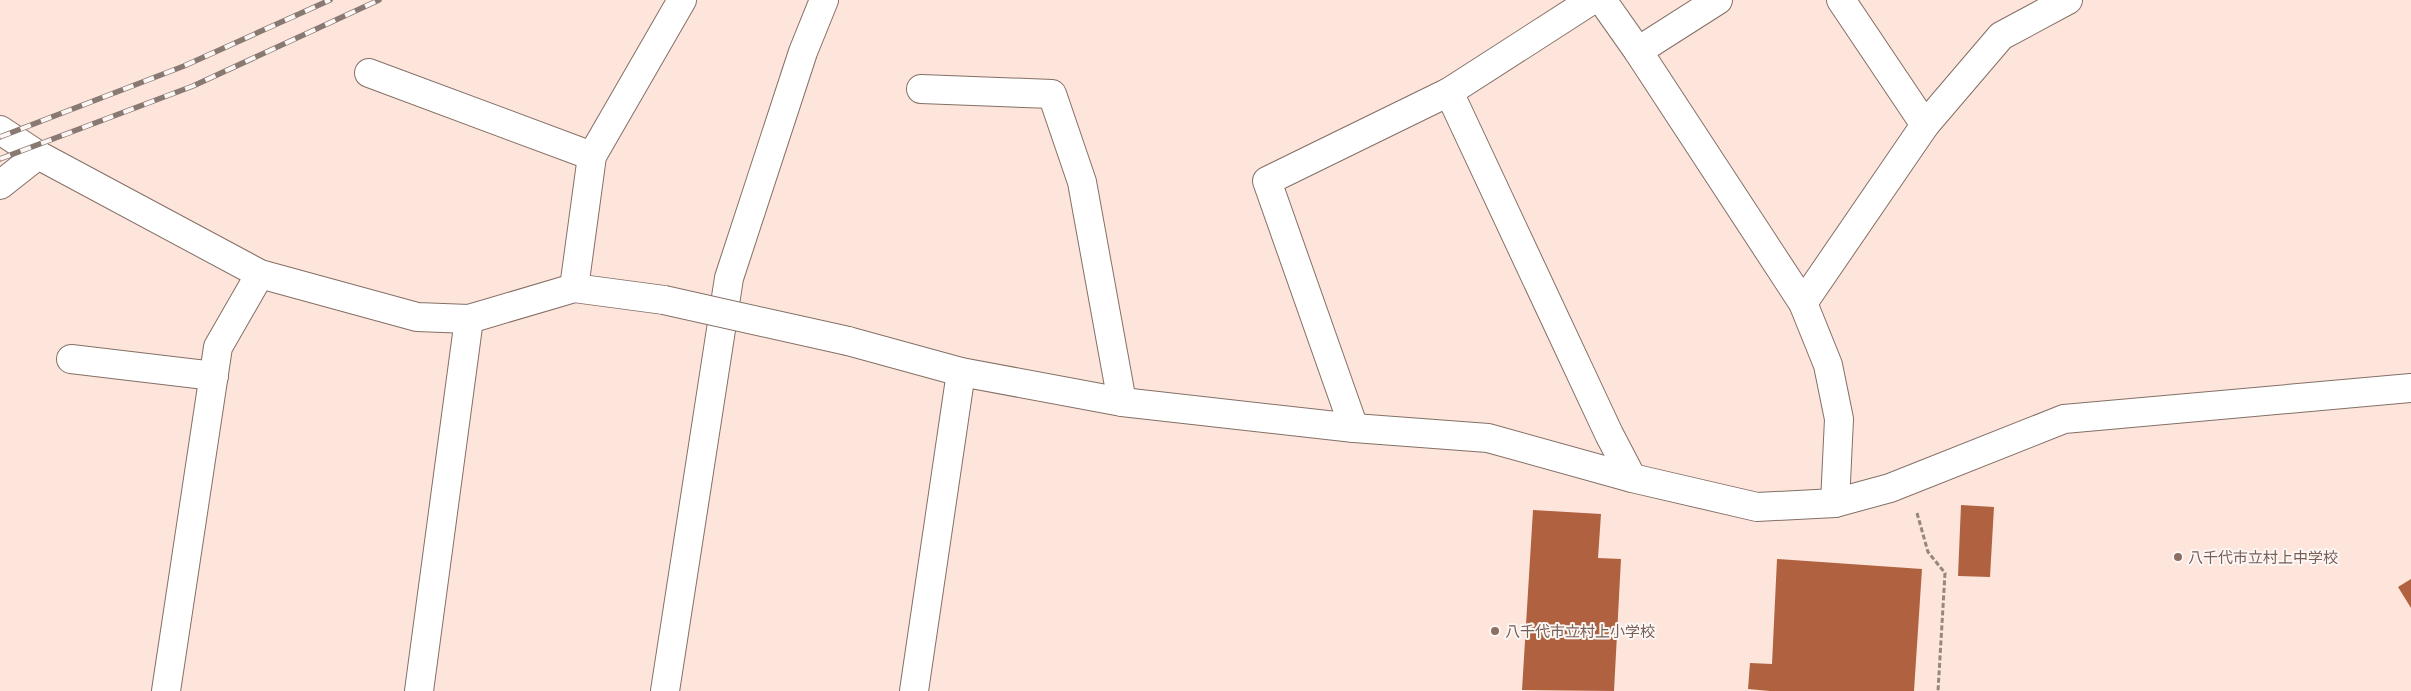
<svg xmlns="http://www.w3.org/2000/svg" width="2411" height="691" font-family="'PT Sans','Noto Sans JP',sans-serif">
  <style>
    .building { fill: #b06240 }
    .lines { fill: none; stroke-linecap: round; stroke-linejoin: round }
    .minor-casing { stroke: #846f66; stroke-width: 30 }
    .tertiary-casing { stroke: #846f66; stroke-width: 30 }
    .path { stroke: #96867f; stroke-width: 3; stroke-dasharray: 5 2.5; stroke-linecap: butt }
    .minor { stroke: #fff; stroke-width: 28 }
    .tertiary { stroke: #fff; stroke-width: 28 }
    .rail-casing { stroke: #897973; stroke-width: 5.5 }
    .rail { stroke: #fcf7f5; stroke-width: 4; stroke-dasharray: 11; stroke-linecap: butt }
    .minor-bridge-casing { stroke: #846f66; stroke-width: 30; stroke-linecap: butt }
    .minor-bridge { stroke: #fff; stroke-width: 28 }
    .education-dot { fill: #8d6e63; stroke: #fcf7f5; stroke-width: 2 }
    .labels { text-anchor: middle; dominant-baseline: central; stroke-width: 4; stroke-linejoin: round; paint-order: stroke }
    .education-label { font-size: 15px; fill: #785e54; stroke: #fcf7f5; text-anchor: start }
  </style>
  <rect width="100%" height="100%" fill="#fde5db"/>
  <g class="building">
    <polygon points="1961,505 1994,507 1990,577 1958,576"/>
    <polygon points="1533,510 1601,514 1598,558 1621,559 1614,691 1522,690"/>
    <polygon points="1777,559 1922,569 1914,691 1770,691 1748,689 1750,663 1772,664"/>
    <polygon points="2411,579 2411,608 2398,587"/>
  </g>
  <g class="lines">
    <defs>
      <g id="minor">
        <polyline points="1602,0 1638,51 1803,303 1828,365 1839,419 1835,503"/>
        <polyline points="1841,0 1925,125"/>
        <polyline points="1638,51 1718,0"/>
        <polyline points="369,73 592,156"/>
        <polyline points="921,89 1052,94 1082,182 1122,402"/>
        <polyline points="1449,92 1609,434 1632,478"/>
        <polyline points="0,130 38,155 260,274 417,317 469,319 574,288 664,300"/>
        <polyline points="0,185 38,155"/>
        <polyline points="574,288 592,156 682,0"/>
        <polyline points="1803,303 1925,125 2001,36 2068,0"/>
        <polyline points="848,341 961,372 1122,402 1354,428 1488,438 1632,478 1757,507 1835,503 1890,488 2064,419 2411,388"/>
        <polyline points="71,359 214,376"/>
        <polyline points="1354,428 1267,181 1449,92 1592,0"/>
        <polyline points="166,691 218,347 260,274"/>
        <polyline points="419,691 469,319"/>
        <polyline points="914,691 961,372"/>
      </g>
      <polyline id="tertiary" points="665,691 729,278 803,52 824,0"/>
    </defs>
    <use href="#minor" class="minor-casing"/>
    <use href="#tertiary" class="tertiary-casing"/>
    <polyline class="path" points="1917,513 1928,552 1945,573 1938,691"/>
    <use href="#minor" class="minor"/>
    <use href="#tertiary" class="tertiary"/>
    <defs>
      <g id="rail">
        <polyline points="0,137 184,66 330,0"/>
        <polyline points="0,159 193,86 379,0"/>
      </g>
    </defs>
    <use href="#rail" class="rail-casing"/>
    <use href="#rail" class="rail"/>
    <defs>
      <polyline id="minor-bridge" points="664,300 848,341"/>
    </defs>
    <use href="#minor-bridge" class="minor-bridge-casing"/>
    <use href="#minor-bridge" class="minor-bridge"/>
  </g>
  <g class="education-dot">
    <circle cx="2178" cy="557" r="5"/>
    <circle cx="1495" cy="631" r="5"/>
  </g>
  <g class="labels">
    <g class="education-label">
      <text x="2188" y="557">八千代市立村上中学校</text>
      <text x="1505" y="631">八千代市立村上小学校</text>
    </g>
  </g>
</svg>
